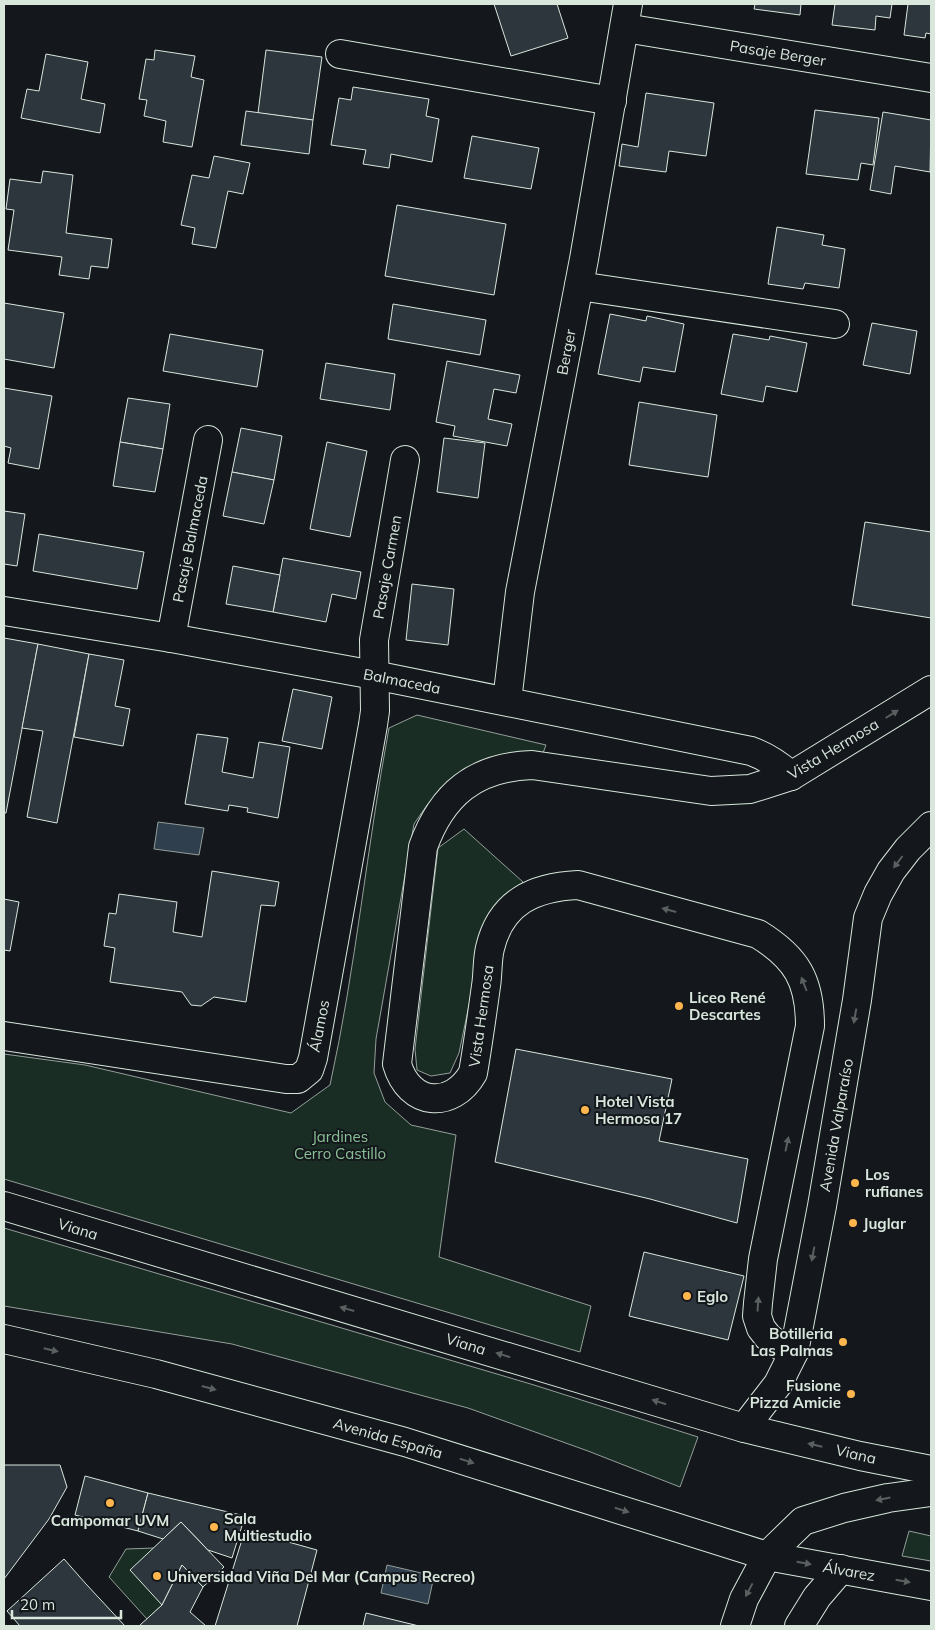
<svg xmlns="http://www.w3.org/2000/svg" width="935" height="1630" font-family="Mulish,sans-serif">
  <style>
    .green { fill: #1a2d24; stroke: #939e99 }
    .water { fill: #2f3f4d; stroke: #939e99 }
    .building { fill: #2c363c; stroke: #d8e6dc }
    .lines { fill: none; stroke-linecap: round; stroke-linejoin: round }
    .minor-casing { stroke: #d8e6dc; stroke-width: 30 }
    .major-casing { stroke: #d8e6dc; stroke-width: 30 }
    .minor { stroke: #14181c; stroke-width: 28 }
    .major { stroke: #14181c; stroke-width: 28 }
    .oneway { fill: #59605f }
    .poi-dot { fill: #ffb74d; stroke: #14181c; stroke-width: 2 }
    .labels { text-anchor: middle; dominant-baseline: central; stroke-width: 4; stroke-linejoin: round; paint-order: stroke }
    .street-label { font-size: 15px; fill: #d8e6dc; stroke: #14181c }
    .poi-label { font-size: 15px; font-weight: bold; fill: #d8e6dc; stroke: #14181c; text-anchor: start }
    .park-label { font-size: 15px; fill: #8ac095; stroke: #14181c }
  </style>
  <rect width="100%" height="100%" fill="#14181c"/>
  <g class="green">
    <path d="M417 715 546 745 543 753 496 760 454 776 427 805 414 824 376 1039 374 1073 385 1102 411 1125 456 1135 439 1257 591 1306 580 1352 4 1179V1054L85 1065 291 1113 330 1085C356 967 367 846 389 728Z"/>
    <polygon points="464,829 523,882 494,911 476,972 459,1053 450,1073 431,1076 417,1070 415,1049 438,848"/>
    <polygon points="4,1228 534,1385 698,1437 680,1487 588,1451 468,1408 232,1344 4,1306"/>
    <polygon points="909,1531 931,1536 931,1561 902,1556"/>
    <polygon points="154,1548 162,1605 147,1619 109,1577 126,1549"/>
  </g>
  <g class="water">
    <polygon points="158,822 204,828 199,855 154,849"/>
    <polygon points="387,1565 434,1576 428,1604 381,1593"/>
  </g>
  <g class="building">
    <polygon points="494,4 557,4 568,38 511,56"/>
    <polygon points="755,4 801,4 800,15 754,9"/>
    <polygon points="835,4 892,4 890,18 876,16 875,30 832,25"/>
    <polygon points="908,4 931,4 931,34 926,33 925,38 904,35"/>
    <polygon points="155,50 195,56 191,77 204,80 192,147 163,142 166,121 144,116 147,100 139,99 146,59 154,60"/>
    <polygon points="266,50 322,57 313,120 258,113"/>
    <polygon points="46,54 88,62 81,99 105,104 100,133 21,118 27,89 39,91"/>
    <polygon points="353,87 429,99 426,116 439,119 432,162 391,154 389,168 363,164 366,150 331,145 339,98 351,100"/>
    <polygon points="646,93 714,103 706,156 669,151 666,172 619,166 622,144 638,147"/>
    <polygon points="815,110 879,118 873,165 861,163 858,180 806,174"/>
    <polygon points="246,111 313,120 309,154 241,145"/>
    <polygon points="883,112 931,120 930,172 895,166 891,194 870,190"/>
    <polygon points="472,136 539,148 531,189 464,178"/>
    <polygon points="214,156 250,163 243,194 228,191 216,248 192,244 195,228 181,225 192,175 209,178"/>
    <polygon points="43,171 73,175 66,233 112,239 108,268 91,266 89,279 59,275 62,257 8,250 14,210 6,209 10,179 41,183"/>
    <polygon points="397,205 506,224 494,295 385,276"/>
    <polygon points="777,227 824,235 822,245 845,249 839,288 805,283 803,289 768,284"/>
    <polygon points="4,303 64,313 54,368 4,359"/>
    <polygon points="393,304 486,320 480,355 388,339"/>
    <polygon points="610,314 646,321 647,316 684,324 675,372 643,367 640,382 598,374"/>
    <polygon points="872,323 917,331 910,374 863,365"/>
    <polygon points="170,334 263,350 257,387 163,371"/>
    <polygon points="733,334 769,340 770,336 807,343 797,392 766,386 763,402 721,394"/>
    <polygon points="447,361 520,375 516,393 494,389 488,419 512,424 507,446 453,436 455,426 436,422"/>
    <polygon points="326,363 395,374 390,410 320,399"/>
    <polygon points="4,388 52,396 39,469 8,463 11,448 4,446"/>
    <polygon points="128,398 170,404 163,449 120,442"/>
    <polygon points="639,402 717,415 708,477 629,465"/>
    <polygon points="241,428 282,436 274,480 232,472"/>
    <polygon points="444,438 485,443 478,498 437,492"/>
    <polygon points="120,442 163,449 155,492 113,486"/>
    <polygon points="327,442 367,451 350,537 310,529"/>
    <polygon points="232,472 274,480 264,524 223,516"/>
    <polygon points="4,511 25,514 17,566 4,564"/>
    <polygon points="865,522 931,532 931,618 852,605"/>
    <polygon points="39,534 144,552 137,589 33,571"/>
    <polygon points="283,558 361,572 356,599 332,594 326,622 273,612"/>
    <polygon points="233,566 280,575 273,612 226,604"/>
    <polygon points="412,584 454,589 448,645 406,640"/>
    <polygon points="4,638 38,644 6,813 4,813"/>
    <polygon points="38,644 89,654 57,823 27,817 43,731 22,728"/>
    <polygon points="89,654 124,660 115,706 130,709 123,746 74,737"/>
    <polygon points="293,689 332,697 322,749 282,741"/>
    <polygon points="197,734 228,738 222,772 253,778 259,742 290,747 278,818 247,812 248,808 229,805 228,811 185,804"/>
    <polygon points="212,871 279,882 275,906 261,905 246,1002 214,997 201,1006 191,1005 182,992 110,982 115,948 104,946 109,913 116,914 119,894 177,902 173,932 202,937"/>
    <polygon points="4,899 19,902 10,951 4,950"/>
    <polygon points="516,1049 672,1079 659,1141 748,1159 737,1223 650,1199 495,1162"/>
    <polygon points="644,1252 744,1276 728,1340 629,1316"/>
    <polygon points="4,1465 60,1465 67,1487 49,1519 4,1579"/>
    <polygon points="85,1476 148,1493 138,1531 75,1515"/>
    <polygon points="148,1493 245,1516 232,1558 208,1550 181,1522 163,1539 138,1531"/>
    <polygon points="181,1522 224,1567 203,1587 182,1565 162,1605 130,1570"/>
    <polygon points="245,1530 317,1550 297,1626 215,1626"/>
    <polygon points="64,1559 86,1584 125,1626 20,1626 7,1611"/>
    <polygon points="182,1565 203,1587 190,1612 206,1626 139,1626 162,1605"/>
    <polygon points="366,1613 419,1626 363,1626"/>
  </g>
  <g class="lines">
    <defs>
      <g id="minor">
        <polyline points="625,28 931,78"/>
        <polyline points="340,54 612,101"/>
        <polyline points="579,286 835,324"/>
        <path d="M4 611 171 638 374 675 751 751C767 757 778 764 791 776"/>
        <polyline points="171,638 208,440"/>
        <polyline points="507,701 520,592 584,259 628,4"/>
        <polyline points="4,1036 286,1079 298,1079 309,1070 313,1058 373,725 375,711 374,640 405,460"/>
        <path d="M794 1352 777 1344 768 1337 761 1328 757 1316 758 1303 763 1259 810 1026C810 981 797 958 758 934L578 885C534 887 501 902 490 948 487 960 488 974 486 986 482 1015 478 1044 473 1073 452 1110 409 1106 397 1064L423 847C442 794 475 767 532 765L711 791 750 789 791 776 931 690"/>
        <polyline points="744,1428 778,1384 794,1352 822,1206 857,1000 868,918 878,894 891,871 908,849 931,826"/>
      </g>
      <g id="major">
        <polyline points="4,1206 744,1428 860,1456 931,1470"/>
        <polyline points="4,1339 156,1374 405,1442 767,1556 931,1586"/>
        <polyline points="735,1626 744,1599 767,1556 803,1521 844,1508 888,1498 931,1492"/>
        <polyline points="799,1626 817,1597 841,1569"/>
      </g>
    </defs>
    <use href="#minor" class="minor-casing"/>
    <use href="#major" class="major-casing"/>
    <use href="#minor" class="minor"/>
    <use href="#major" class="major"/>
  </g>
  <defs><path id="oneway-solid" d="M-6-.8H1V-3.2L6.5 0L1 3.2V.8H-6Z" transform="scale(1.25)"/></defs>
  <g class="oneway">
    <use href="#oneway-solid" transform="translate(892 714) rotate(-32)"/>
    <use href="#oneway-solid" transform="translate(898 862) rotate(127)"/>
    <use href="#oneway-solid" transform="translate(669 910) rotate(-165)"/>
    <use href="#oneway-solid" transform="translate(804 984) rotate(-111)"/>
    <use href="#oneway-solid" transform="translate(855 1016) rotate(100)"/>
    <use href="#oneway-solid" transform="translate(787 1144) rotate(-78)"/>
    <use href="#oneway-solid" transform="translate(813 1254) rotate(101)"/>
    <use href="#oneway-solid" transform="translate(758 1304) rotate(-86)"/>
    <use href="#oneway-solid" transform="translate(347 1309) rotate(-164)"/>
    <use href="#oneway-solid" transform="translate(51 1350) rotate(13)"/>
    <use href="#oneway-solid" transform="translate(503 1355) rotate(-163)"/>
    <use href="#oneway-solid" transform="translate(209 1388) rotate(15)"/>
    <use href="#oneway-solid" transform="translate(659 1402) rotate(-163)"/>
    <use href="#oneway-solid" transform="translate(815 1445) rotate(-167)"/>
    <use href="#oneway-solid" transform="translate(467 1461) rotate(17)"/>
    <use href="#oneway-solid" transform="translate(883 1499) rotate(169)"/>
    <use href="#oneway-solid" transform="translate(622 1510) rotate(17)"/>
    <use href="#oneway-solid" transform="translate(804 1563) rotate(10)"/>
    <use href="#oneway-solid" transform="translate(903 1581) rotate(10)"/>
    <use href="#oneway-solid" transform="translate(749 1590) rotate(118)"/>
  </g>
  <g class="poi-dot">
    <circle cx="679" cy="1006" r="5"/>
    <circle cx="585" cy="1110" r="5"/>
    <circle cx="855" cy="1183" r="5"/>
    <circle cx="853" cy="1223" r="5"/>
    <circle cx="687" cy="1296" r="5"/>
    <circle cx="843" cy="1342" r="5"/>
    <circle cx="851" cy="1394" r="5"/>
    <circle cx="110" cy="1503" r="5"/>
    <circle cx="214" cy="1527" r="5"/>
    <circle cx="157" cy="1576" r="5"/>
  </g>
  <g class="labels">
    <g class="street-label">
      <text transform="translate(778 53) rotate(9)">Pasaje Berger</text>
      <text transform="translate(566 352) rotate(-79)">Berger</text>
      <text transform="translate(190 539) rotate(-79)">Pasaje Balmaceda</text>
      <text transform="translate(387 567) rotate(-80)">Pasaje Carmen</text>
      <text transform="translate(402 681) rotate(11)">Balmaceda</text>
      <text transform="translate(833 749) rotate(-31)">Vista Hermosa</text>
      <text transform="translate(481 1016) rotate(-82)">Vista Hermosa</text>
      <text transform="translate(319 1026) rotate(-79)">Álamos</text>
      <text transform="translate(836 1125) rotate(-80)">Avenida Valparaíso</text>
      <text transform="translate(78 1229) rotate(17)">Viana</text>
      <text transform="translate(466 1344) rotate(17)">Viana</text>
      <text transform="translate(388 1438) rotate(16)">Avenida España</text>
      <text transform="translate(856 1454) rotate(13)">Viana</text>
      <text transform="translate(849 1571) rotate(10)">Álvarez</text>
    </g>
    <g class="poi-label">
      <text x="689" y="997">Liceo René<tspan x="689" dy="17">Descartes</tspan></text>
      <text x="595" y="1101">Hotel Vista<tspan x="595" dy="17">Hermosa 17</tspan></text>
      <text x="865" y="1174">Los<tspan x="865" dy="17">rufianes</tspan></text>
      <text x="863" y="1223">Juglar</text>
      <text x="697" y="1296">Eglo</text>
      <text x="833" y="1333" text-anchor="end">Botilleria<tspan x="833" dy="17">Las Palmas</tspan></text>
      <text x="841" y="1385" text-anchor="end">Fusione<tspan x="841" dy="17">Pizza Amicie</tspan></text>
      <text x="224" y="1518">Sala<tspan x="224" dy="17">Multiestudio</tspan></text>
      <text x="110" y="1520" text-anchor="middle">Campomar UVM</text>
      <text x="167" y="1576">Universidad Viña Del Mar (Campus Recreo)</text>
    </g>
    <g class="park-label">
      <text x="340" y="1136">Jardines<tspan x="340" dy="17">Cerro Castillo</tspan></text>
    </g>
  </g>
  <rect width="935" height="1630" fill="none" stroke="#d8e6dc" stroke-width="10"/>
  <path d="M12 1610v8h109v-8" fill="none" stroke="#d8e6dc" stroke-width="2.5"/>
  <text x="20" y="1610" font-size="15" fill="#d8e6dc" stroke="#14181c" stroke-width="4" paint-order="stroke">20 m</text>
</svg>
